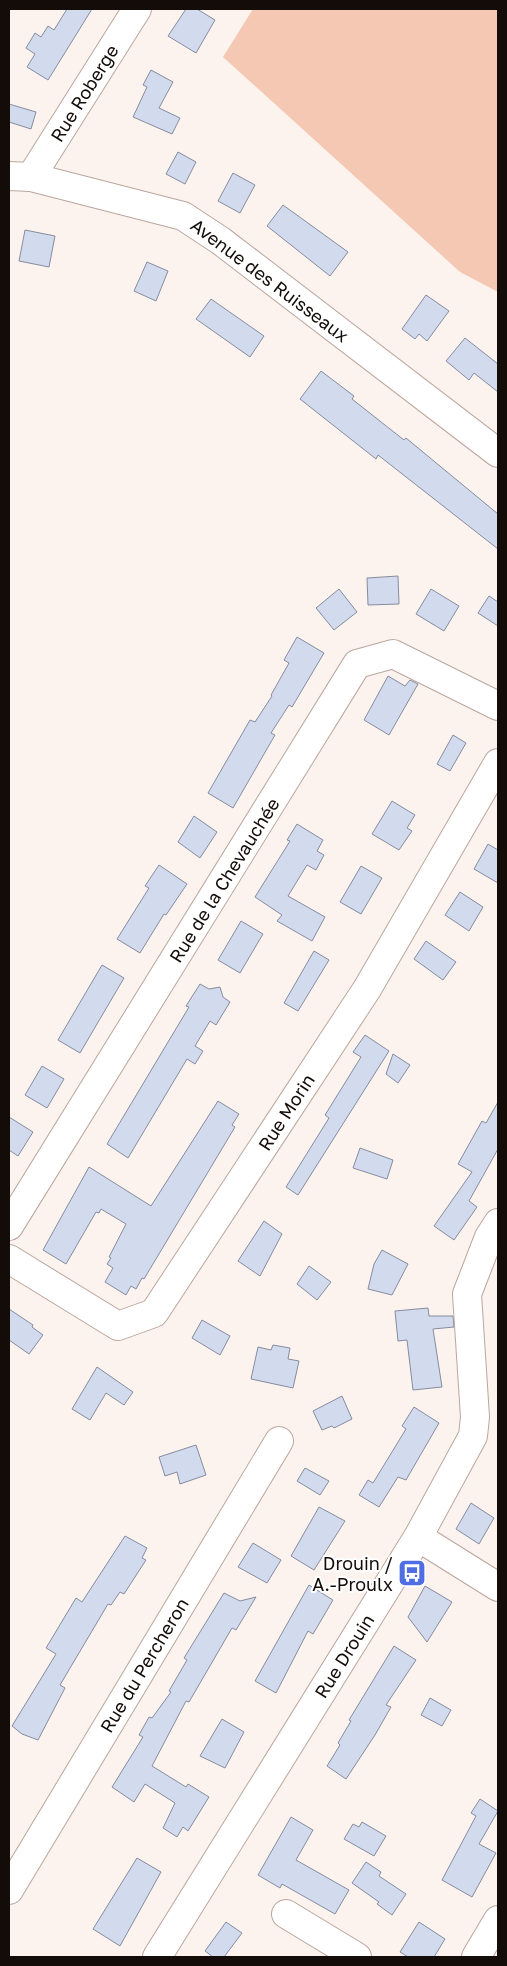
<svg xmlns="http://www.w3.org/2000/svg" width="507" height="1966" font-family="'Golos Text',sans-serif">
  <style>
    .green { fill: #f5c8b3 }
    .building { fill: #d2daed; stroke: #868c9e }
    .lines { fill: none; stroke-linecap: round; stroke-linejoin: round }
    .minor-casing { stroke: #bba69d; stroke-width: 30 }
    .minor { stroke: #fff; stroke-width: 28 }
    .labels { text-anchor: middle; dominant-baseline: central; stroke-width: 4; stroke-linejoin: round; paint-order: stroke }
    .street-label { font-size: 18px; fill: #130c09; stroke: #fff }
    .poi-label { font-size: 18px; fill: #130c09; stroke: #fff; text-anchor: end }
  </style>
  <rect width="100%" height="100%" fill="#fcf3ef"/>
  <polygon class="green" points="253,9 498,9 498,292 460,272 223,57"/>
  <g class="building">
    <polygon points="67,9 92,9 48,80 27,67 35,54 26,48 35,33 41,37 48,26 54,30"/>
    <polygon points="186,9 197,9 215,20 196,53 168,36"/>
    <polygon points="151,70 173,82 159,108 180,118 172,134 133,117 147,87 143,85"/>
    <polygon points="9,104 36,112 31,129 9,122"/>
    <polygon points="178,152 196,162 185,184 166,174"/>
    <polygon points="233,173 255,185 240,213 218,201"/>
    <polygon points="283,205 348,252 330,276 267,226"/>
    <polygon points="25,230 55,236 49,267 19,261"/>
    <polygon points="147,262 168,271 156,301 134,291"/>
    <polygon points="426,295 449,311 427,341 419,334 415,339 402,329"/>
    <polygon points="211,299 264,336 250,357 196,319"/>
    <polygon points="465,338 498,364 498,392 474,373 469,380 446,361"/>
    <polygon points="321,371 354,396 352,399 404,440 406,438 498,514 498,549 378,455 376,459 300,399"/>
    <polygon points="398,576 399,604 368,605 367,578"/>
    <polygon points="339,589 357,612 334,630 316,608"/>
    <polygon points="431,589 459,606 444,631 416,614"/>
    <polygon points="489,596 498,602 498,626 478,613"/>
    <polygon points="297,637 324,653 292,707 289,705 271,733 275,735 233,808 208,793 250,720 255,722 272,696 271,695 289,663 284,660"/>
    <polygon points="388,676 405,686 410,680 418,684 389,735 364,720"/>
    <polygon points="453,735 466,743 450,771 437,764"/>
    <polygon points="392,801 415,815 407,828 412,831 399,850 372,834"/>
    <polygon points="194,816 217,832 200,858 178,842"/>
    <polygon points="297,824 323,840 317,851 324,855 316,870 307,865 288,896 325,917 312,941 277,921 282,915 255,897 290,841 287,840"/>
    <polygon points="488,844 498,850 498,883 474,869"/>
    <polygon points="159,865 187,884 166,915 164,914 140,953 117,939 149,888 145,886"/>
    <polygon points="361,866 382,878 361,914 340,902"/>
    <polygon points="460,892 483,907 469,931 445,915"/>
    <polygon points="241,921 263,934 240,973 218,960"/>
    <polygon points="426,941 456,962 443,980 414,959"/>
    <polygon points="314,951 329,960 298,1011 284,1003"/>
    <polygon points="102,965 124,978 80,1053 58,1040"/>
    <polygon points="200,984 209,989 220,987 223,997 230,1002 216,1025 210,1021 195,1046 203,1051 195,1064 187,1059 128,1158 107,1144 189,1007 186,1006"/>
    <polygon points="365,1035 389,1051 298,1195 286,1187 329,1118 325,1115 361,1057 353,1052"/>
    <polygon points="393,1054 410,1065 398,1083 386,1074"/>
    <polygon points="42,1066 64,1079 47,1108 25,1095"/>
    <polygon points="218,1101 239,1114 232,1125 235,1127 144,1279 142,1278 136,1289 131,1286 126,1295 105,1282 113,1268 107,1264 111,1258 109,1257 126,1224 101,1209 99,1213 96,1212 66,1264 43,1250 89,1167 151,1206"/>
    <polygon points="498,1102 498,1149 469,1201 477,1207 454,1240 434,1226 472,1172 458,1164 482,1121 486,1123"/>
    <polygon points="9,1117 33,1132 18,1156 9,1150"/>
    <polygon points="360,1148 393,1160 387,1179 353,1168"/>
    <polygon points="264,1221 282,1234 260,1276 238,1261"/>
    <polygon points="382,1250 408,1264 392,1295 368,1289 374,1264"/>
    <polygon points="309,1266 331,1282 317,1300 297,1284"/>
    <polygon points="428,1308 429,1316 453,1316 454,1327 433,1329 442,1387 413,1390 407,1340 398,1341 395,1311"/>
    <polygon points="9,1309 33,1325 32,1327 43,1335 29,1354 9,1340"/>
    <polygon points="202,1320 230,1336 220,1355 192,1338"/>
    <polygon points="273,1345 290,1348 288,1359 299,1361 293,1388 251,1379 258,1347 271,1350"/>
    <polygon points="97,1367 133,1392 124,1405 106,1393 90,1420 72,1409"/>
    <polygon points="342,1396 352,1419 334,1428 332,1426 322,1430 313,1411"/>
    <polygon points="414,1407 439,1423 406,1480 398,1477 379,1507 359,1495 368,1480 373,1483 406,1429 402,1426"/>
    <polygon points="196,1445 206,1475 180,1484 177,1472 165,1476 159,1457"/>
    <polygon points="305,1468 329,1481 320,1495 297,1481"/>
    <polygon points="471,1503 494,1518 479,1544 456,1529"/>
    <polygon points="319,1507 345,1521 314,1570 291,1556"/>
    <polygon points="125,1536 147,1548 142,1558 146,1560 124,1594 120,1592 111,1605 108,1604 60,1685 65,1688 38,1740 22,1734 12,1726 56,1654 46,1648 76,1598 82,1602"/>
    <polygon points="253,1543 281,1560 267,1583 238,1567"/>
    <polygon points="309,1585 333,1600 313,1634 308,1631 276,1693 255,1681"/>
    <polygon points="425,1586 452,1602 427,1642 408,1617"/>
    <polygon points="224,1593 240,1601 256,1597 236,1630 232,1628 189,1702 186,1701 152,1766 186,1787 188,1784 209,1797 188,1831 183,1827 177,1837 163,1828 175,1803 145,1784 134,1802 112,1787 143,1737 139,1735 149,1717 152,1718 171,1692 169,1691 187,1660 184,1658"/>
    <polygon points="394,1646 416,1660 386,1705 391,1707 375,1735 346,1779 327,1766 340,1745 338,1743 351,1721 349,1720"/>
    <polygon points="430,1698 451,1710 442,1726 421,1715"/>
    <polygon points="222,1719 244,1732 225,1768 200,1756"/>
    <polygon points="480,1799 498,1811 479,1844 496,1853 472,1897 442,1880 476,1816 471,1813"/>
    <polygon points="291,1817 313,1830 296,1860 349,1890 335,1914 282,1884 280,1888 258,1875"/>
    <polygon points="362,1822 386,1836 374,1856 344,1839 353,1824 359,1827"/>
    <polygon points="137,1858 161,1872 120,1946 93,1929"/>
    <polygon points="366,1862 381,1872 379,1876 406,1894 392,1915 377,1904 379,1902 352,1883"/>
    <polygon points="226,1922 242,1933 224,1957 213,1957 205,1951"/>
    <polygon points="419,1922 445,1939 434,1957 408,1957 400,1952"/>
  </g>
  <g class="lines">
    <defs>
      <g id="minor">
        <polyline points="9,176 31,177 183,216 221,241 498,453"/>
        <polyline points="31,177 137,9"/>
        <polyline points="9,1226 357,664 393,654 498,706"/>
        <polyline points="9,1259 118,1326 154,1313 367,989 498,763"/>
        <polyline points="418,1537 498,1587"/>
        <polyline points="9,1890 279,1441"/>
        <polyline points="286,1914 357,1957"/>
        <polyline points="157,1957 418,1537 473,1436 475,1417 467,1294 489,1237 498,1223"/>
        <polyline points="476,1957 498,1920"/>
      </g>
    </defs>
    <use href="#minor" class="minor-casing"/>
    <use href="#minor" class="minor"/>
  </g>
  <defs>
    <symbol id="bus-square" viewBox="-11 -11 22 22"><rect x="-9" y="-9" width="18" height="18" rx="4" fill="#506ee3" stroke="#fff"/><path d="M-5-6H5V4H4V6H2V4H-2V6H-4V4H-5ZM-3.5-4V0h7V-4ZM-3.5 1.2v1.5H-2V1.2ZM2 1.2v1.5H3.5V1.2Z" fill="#fff"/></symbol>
  </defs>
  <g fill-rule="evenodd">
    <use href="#bus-square" x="396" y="1557" width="32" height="32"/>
  </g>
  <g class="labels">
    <g class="street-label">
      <text transform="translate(84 93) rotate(-58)">Rue Roberge</text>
      <text transform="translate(270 280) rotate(37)">Avenue des Ruisseaux</text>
      <text transform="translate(224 880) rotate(-58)">Rue de la Chevauchée</text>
      <text transform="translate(286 1112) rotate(-57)">Rue Morin</text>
      <text transform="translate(344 1656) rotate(-58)">Rue Drouin</text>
      <text transform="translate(144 1665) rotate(-59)">Rue du Percheron</text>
    </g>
    <g class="poi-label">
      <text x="393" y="1563">Drouin /<tspan x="393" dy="21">A.-Proulx</tspan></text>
    </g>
  </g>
  <rect width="507" height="1966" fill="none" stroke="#130c09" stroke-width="20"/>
</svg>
